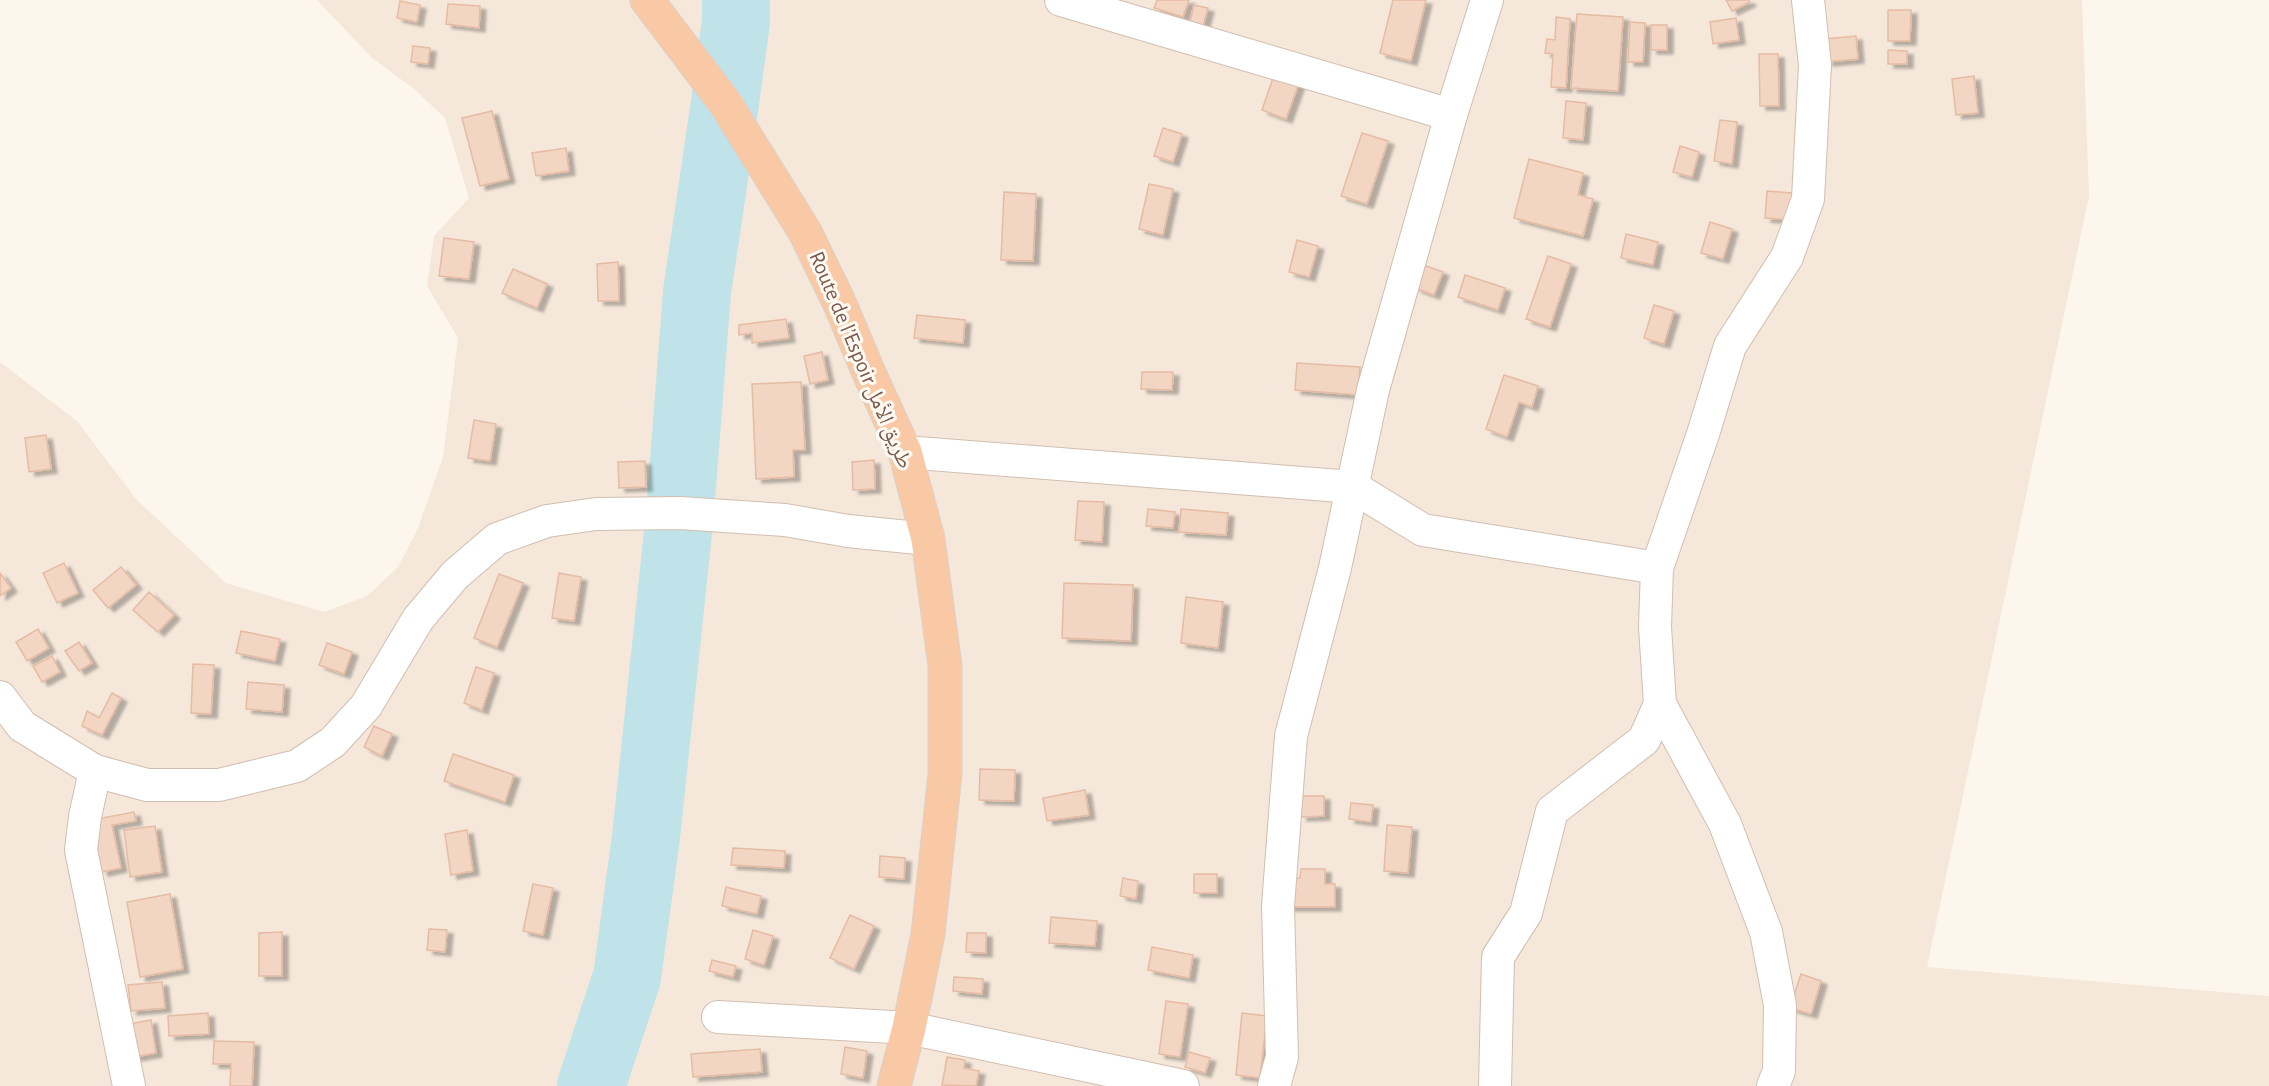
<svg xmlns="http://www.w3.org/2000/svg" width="2269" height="1086" font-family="'Alegreya Sans','Noto Naskh Arabic',sans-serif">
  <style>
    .residential { fill: #f5e8da }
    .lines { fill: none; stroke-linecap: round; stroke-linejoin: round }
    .river { stroke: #bfe3e8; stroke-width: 68 }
    .building { fill: #f3d5c3; stroke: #e6bba3; stroke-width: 1.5; filter: url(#shadow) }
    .minor-casing { stroke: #d1beb0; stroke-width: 34 }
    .trunk-casing { stroke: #dad1cd; stroke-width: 35 }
    .minor { stroke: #fff; stroke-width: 32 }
    .trunk { stroke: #f9c8a4; stroke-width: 33 }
    .labels { text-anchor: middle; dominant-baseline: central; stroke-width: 6; stroke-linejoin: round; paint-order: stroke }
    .street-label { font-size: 22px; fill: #7a5c4d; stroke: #fffaf3 }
  </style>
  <defs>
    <filter id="shadow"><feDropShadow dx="6" dy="4" stdDeviation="1.5" flood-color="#0004"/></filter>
  </defs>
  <rect width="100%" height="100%" fill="#fdf6ec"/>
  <polygon class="residential" points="317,0 2082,0 2089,196 1927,967 2269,996 2269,1086 0,1086 0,362 77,421 136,499 226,583 324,612 367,596 398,567 418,528 443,457 458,338 427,286 434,236 469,198 445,118 413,88 372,58"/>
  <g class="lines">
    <polyline class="river" points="591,1086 627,977 646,837 680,513 697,292 725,103 736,21 736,0"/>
  </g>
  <g class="building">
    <polygon points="1157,0 1189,0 1183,17 1154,8"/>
    <polygon points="1393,0 1426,0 1411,61 1380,53"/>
    <polygon points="1726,0 1748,0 1750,2 1732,11"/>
    <polygon points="400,1 420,5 417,22 397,18"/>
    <polygon points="448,4 480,6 479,28 446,24"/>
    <polygon points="1194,5 1208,8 1203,26 1190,22"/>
    <polygon points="1888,10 1911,10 1910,41 1888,41"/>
    <polygon points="1577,14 1623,17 1618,91 1571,88"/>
    <polygon points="1556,17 1570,19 1566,88 1551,87 1553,54 1545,53 1547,39 1555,40"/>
    <polygon points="1736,18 1739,40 1713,44 1710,22"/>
    <polygon points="1630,22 1645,23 1643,62 1628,62"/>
    <rect x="1651" y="25" width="16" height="25"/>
    <polygon points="1856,36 1858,59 1827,62 1825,39"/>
    <polygon points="413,46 430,48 428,64 411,62"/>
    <polygon points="1888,50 1907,51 1907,64 1888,64"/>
    <polygon points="1759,54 1778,54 1779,106 1760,106"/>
    <polygon points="1274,75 1299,83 1286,119 1262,110"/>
    <polygon points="1974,76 1978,113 1956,115 1952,79"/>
    <polygon points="1566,101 1586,103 1583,140 1563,138"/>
    <polygon points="492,111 509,179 480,186 462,118"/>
    <polygon points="1720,120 1737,122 1732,164 1714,161"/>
    <polygon points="1163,128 1182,134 1173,162 1154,156"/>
    <polygon points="1362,133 1388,141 1367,204 1341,196"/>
    <polygon points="1680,146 1699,152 1692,177 1673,172"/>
    <polygon points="566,148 569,171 536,176 532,153"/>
    <polygon points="1529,159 1583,173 1578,195 1593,199 1583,236 1514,218"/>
    <polygon points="1149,184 1173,189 1163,235 1139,229"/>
    <polygon points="1767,191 1792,193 1790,220 1765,218"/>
    <polygon points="1004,192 1036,194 1033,261 1001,260"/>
    <polygon points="1710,222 1732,229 1723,259 1701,253"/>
    <polygon points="1626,234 1658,242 1653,265 1621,258"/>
    <polygon points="444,238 474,242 469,279 439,276"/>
    <polygon points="1297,240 1318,246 1309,277 1289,272"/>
    <polygon points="1548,256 1571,264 1550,327 1526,319"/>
    <polygon points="618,262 619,301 598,301 597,264"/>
    <polygon points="1423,265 1443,272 1434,295 1415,288"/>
    <polygon points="513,269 547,284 537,308 502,293"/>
    <polygon points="1465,275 1505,288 1498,310 1458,297"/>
    <polygon points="1654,305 1674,311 1664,344 1644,338"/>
    <polygon points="917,315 965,320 963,343 914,338"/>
    <polygon points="786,319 789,338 752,343 752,333 739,335 739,325"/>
    <polygon points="822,352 828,380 810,384 804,356"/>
    <polygon points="1297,363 1360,367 1358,395 1295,390"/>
    <polygon points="1142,372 1173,372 1172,390 1141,389"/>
    <polygon points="1504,375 1538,386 1532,407 1519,402 1507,437 1486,429"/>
    <polygon points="801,382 805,450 793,450 794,477 756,479 752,384"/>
    <polygon points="474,420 496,424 490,461 468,458"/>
    <polygon points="46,435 51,469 29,472 25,438"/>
    <polygon points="874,460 875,489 853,490 852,462"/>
    <polygon points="645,461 646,487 619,488 618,462"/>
    <polygon points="1078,501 1104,502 1102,542 1075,540"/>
    <polygon points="1148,509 1175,512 1173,528 1146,526"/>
    <polygon points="1181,509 1228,513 1226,535 1179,532"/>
    <polygon points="64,563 78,593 57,603 43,573"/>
    <polygon points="121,567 136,585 108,608 93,590"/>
    <polygon points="0,573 11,588 0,596"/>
    <polygon points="559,573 581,577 574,621 552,618"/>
    <polygon points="499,574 523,583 497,647 474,638"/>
    <polygon points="1064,583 1133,585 1131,641 1062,638"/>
    <polygon points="149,592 174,615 158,632 133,610"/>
    <polygon points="1186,597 1223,602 1218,648 1181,643"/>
    <polygon points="38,629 49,648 27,661 16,642"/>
    <polygon points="241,631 280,639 275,661 236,653"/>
    <polygon points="79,642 92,663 79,671 65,651"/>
    <polygon points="327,643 352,652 344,674 319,665"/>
    <polygon points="52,656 60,672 42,682 33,666"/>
    <polygon points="193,664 214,665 211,714 191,713"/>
    <polygon points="476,667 494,673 482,710 464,703"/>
    <polygon points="248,682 284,685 282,712 246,709"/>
    <polygon points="112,693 121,698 102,735 82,726 87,711 99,718"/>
    <polygon points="374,726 392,734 382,756 364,747"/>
    <polygon points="453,754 514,775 505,802 444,781"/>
    <polygon points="980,769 1015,770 1014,801 979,800"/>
    <polygon points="1085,790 1089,815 1047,821 1043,798"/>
    <polygon points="1300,796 1324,796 1324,816 1301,817"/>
    <polygon points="1351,803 1373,805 1371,822 1349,819"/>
    <polygon points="134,812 136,821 112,825 121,868 102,872 91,820"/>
    <polygon points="1387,825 1412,827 1408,873 1384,871"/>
    <polygon points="155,826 162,872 130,877 124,830"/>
    <polygon points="467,830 473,871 451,875 445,834"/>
    <polygon points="733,848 785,851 784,868 731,865"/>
    <polygon points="880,856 905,858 904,879 879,877"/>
    <polygon points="1301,869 1325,869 1325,884 1335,884 1335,907 1287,907 1287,878 1300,878"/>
    <rect x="1194" y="874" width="23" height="19"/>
    <polygon points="1123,878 1138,881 1136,899 1120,896"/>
    <polygon points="533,884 553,888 543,935 523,931"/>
    <polygon points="726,887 761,896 757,914 722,906"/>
    <polygon points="170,894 183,969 140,977 127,902"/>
    <polygon points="850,915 874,926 854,969 830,958"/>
    <polygon points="1051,917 1097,921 1095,946 1049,943"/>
    <polygon points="429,929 447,930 445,952 427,950"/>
    <polygon points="753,930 773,936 764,965 745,959"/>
    <polygon points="282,932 282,976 259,976 259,933"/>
    <polygon points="967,933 986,933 986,953 966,952"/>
    <polygon points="1152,947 1193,955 1189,978 1148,970"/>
    <polygon points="712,960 736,966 733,977 709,971"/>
    <polygon points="1801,974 1821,981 1811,1014 1790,1008"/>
    <polygon points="954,977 983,979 982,994 953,991"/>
    <polygon points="162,982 165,1008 131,1011 128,985"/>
    <polygon points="1166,1001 1188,1004 1180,1057 1159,1054"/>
    <polygon points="208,1013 209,1034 169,1036 168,1016"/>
    <polygon points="1242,1013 1267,1016 1260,1078 1236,1075"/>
    <polygon points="151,1020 156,1053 134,1057 129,1024"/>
    <polygon points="214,1041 254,1042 252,1086 230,1086 231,1064 213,1064"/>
    <polygon points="845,1047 867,1051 863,1078 841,1074"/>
    <polygon points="760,1049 762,1072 693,1077 691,1054"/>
    <polygon points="1189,1052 1210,1058 1205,1073 1185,1067"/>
    <polygon points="947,1057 965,1060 964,1068 979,1071 976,1086 942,1085"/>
  </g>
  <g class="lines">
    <defs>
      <g id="minor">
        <polyline points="1061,0 1451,115"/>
        <polyline points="905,452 1353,487 1423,530 1657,568"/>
        <polyline points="0,697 22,726 95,771 147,785 219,785 297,766 333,742 366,706 418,619 455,575 497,539 547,521 596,514 680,513 785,520 848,531 928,539"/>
        <polyline points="1660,704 1725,824 1766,932 1780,1005 1779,1071 1773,1086"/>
        <polyline points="95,771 85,817 81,850 129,1086"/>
        <polyline points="718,1017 909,1028 1183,1086"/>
        <polyline points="1274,1086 1282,1057 1278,906 1291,736 1335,568 1373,390 1451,115 1487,0"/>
        <polyline points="1495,1086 1498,957 1526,913 1552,811 1644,740 1660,704 1655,627 1657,568 1703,434 1730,346 1787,257 1808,199 1815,65 1808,0"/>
      </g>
      <polyline id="trunk" points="647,0 725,103 805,232 839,302 869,373 905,452 928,539 945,666 945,774 928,934 909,1028 894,1086"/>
    </defs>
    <use href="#minor" class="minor-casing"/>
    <use href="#trunk" class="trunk-casing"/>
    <use href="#minor" class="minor"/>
    <use href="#trunk" class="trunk"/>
  </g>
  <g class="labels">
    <g class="street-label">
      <text transform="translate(861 360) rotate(67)">Route de l’Espoir طريق الأمل</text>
    </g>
  </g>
</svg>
